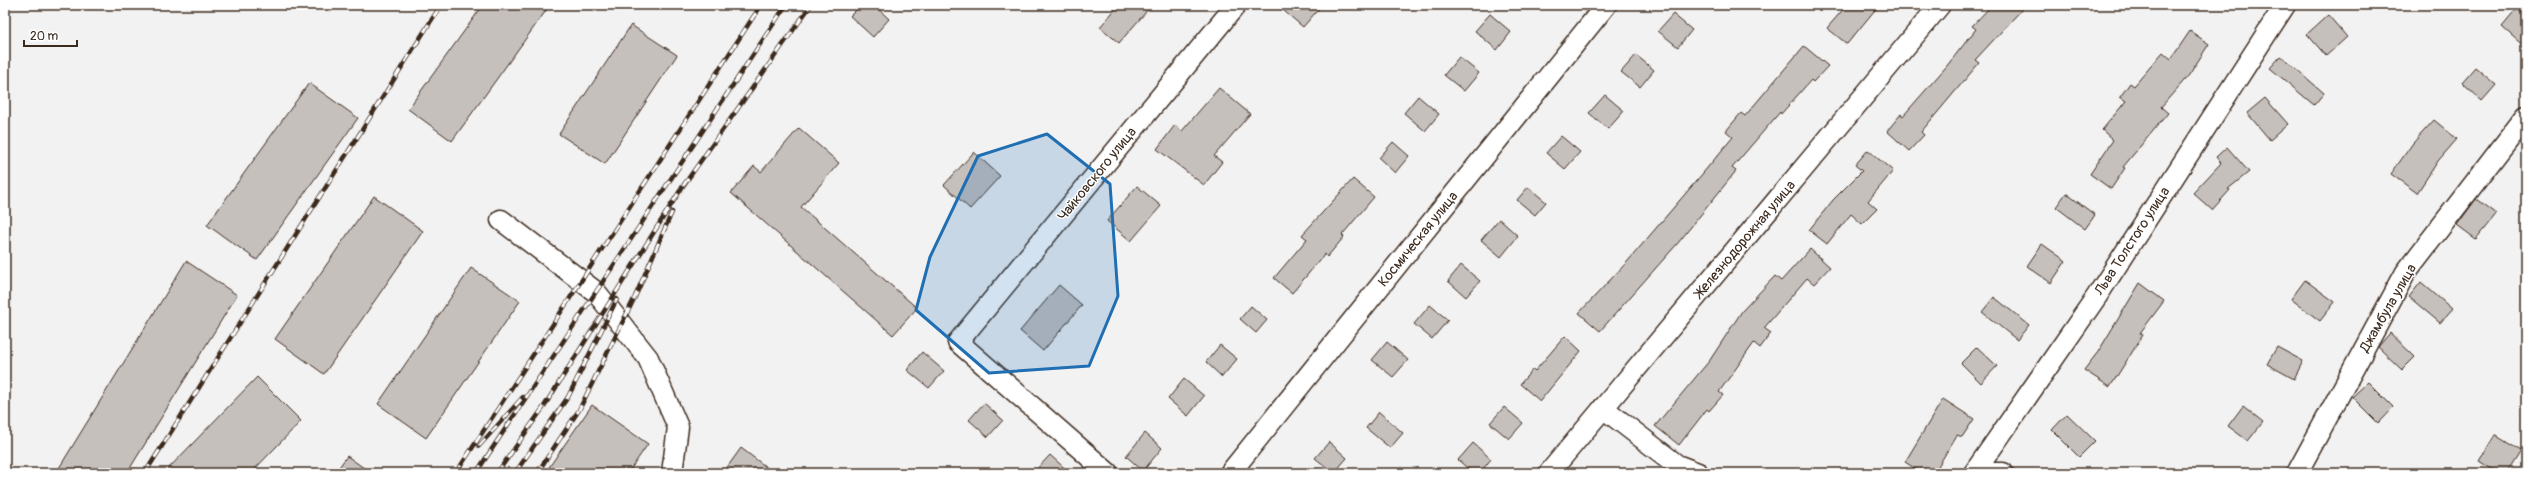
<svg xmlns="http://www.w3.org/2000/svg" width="2531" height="478" font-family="Pangolin,sans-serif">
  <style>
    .building { fill: #c6c0bd; stroke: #3b2a1e }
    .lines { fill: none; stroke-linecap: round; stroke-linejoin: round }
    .minor-casing { stroke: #3b2a1e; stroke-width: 23 }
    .minor { stroke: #fff; stroke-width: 20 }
    .rail-casing { stroke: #3b2a1e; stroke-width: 4.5 }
    .rail { stroke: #fff; stroke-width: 3; stroke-dasharray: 9; stroke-linecap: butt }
    .marked { fill: #1f6fb2; fill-opacity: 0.2; stroke: #1f6fb2; stroke-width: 3; stroke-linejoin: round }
    .labels { text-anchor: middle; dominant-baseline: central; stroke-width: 3; stroke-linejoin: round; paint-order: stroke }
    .street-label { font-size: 14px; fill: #3b2a1e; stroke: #fff }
  </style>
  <rect width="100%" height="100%" fill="#f3f2f2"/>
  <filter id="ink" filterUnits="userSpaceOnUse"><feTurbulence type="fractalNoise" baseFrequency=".025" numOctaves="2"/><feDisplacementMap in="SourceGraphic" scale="8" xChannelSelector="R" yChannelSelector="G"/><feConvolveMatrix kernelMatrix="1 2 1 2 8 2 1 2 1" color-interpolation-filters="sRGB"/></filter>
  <g filter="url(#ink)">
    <g class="building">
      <polygon points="483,5 550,5 452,141 408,109"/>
      <polygon points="861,5 874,5 889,19 873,37 850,16"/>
      <polygon points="1119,5 1152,5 1119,43 1100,27"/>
      <polygon points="1277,5 1322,5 1303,27"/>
      <polygon points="1847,5 1879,5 1847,44 1827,28"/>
      <polygon points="1992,5 2026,5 1975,60 1979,63 1921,132 1924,135 1909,151 1887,131 1901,114 1903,116 1946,67 1976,29 1972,26"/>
      <polygon points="2517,9 2526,16 2526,48 2502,27"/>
      <polygon points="1490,14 1511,32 1497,50 1475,31"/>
      <polygon points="1673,14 1692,30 1678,47 1658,31"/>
      <polygon points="2328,15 2347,37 2326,56 2307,34"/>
      <polygon points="631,25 677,55 605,164 559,134"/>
      <polygon points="2190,31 2209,44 2189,75 2161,107 2168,113 2123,167 2125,168 2111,189 2090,174 2113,140 2102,130 2126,101 2120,97 2130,83 2134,86 2163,52 2171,59"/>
      <polygon points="1804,46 1828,66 1813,82 1811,80 1781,114 1780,112 1732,168 1736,171 1678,243 1600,331 1579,313 1628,261 1703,173 1733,137 1726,131 1741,113 1745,116"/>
      <polygon points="1636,55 1654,70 1640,87 1621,72"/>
      <polygon points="2281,56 2324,93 2314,105 2270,68"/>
      <polygon points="1459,57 1479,73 1464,91 1444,75"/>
      <polygon points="2475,67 2496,85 2482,101 2462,82"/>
      <polygon points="309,83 358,118 257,260 207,225"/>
      <polygon points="1219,88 1250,114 1214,156 1222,162 1204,185 1157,149 1175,125 1182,131"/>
      <polygon points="1605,95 1624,111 1608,129 1589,113"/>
      <polygon points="1418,96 1439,114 1425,131 1404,113"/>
      <polygon points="2265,98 2288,124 2270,140 2247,113"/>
      <polygon points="2434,120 2457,139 2438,161 2417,193 2391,174 2413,143"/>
      <polygon points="799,128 839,163 801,207 917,308 893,335 731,193 754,166 761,172"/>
      <polygon points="1561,136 1580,152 1565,169 1546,153"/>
      <polygon points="1393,142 1409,156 1395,173 1379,158"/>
      <polygon points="2227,147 2249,172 2228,189 2230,190 2212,210 2193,193 2221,163 2216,157"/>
      <polygon points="1868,150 1893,171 1868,201 1877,209 1862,224 1851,214 1827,244 1809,230 1833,200 1862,171 1855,165"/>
      <polygon points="974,152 1000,176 970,209 944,185"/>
      <polygon points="1353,179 1374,197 1342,235 1344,237 1327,257 1325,254 1292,293 1274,278 1307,239 1302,235"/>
      <polygon points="1137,186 1161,206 1131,241 1107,221"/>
      <polygon points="1528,187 1546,202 1535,215 1517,200"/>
      <polygon points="2066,193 2095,215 2085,229 2056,207"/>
      <polygon points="374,196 423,231 324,374 275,339"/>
      <polygon points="2476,199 2496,214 2476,239 2457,225"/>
      <polygon points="1499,219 1518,236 1501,257 1481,240"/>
      <polygon points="2042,244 2066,261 2051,283 2027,266"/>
      <polygon points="1810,249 1830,267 1814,284 1807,278 1764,328 1771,333 1760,348 1754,343 1719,392 1723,395 1709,411 1707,409 1679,445 1655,426 1710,360 1742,311 1775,276 1781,281"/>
      <polygon points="186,261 237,295 127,473 56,473"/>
      <polygon points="1461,265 1480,281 1466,297 1448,281"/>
      <polygon points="471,268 520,301 426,438 378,404"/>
      <polygon points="2305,280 2335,302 2320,321 2291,299"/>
      <polygon points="2421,282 2452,309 2440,323 2409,297"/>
      <polygon points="2140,283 2164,301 2140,333 2143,335 2110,387 2084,370 2098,352"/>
      <polygon points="1059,285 1082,305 1043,351 1020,331"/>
      <polygon points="1994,297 2029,325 2017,340 1982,312"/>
      <polygon points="1430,305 1448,320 1432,339 1414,324"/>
      <polygon points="1251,306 1267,320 1256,333 1240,319"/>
      <polygon points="2390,333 2415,357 2402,370 2378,347"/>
      <polygon points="1565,336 1581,351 1540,401 1520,384 1533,369 1535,371"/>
      <polygon points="1387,342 1408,360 1393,377 1372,360"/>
      <polygon points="1220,345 1237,359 1222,377 1206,362"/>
      <polygon points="1977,347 1997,366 1981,383 1961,363"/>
      <polygon points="2277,347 2303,361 2294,379 2267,364"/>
      <polygon points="922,352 944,371 929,388 907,370"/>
      <polygon points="257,377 301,421 251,473 164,473"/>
      <polygon points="1184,379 1204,396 1188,416 1168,399"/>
      <polygon points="2368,382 2393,407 2378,423 2352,397"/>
      <polygon points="1943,399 1974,419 1962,437 1957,435 1934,473 1922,473 1905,462"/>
      <polygon points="984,403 1003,420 988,437 969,420"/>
      <polygon points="592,405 648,444 628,473 545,473"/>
      <polygon points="2243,406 2263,422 2248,441 2228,426"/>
      <polygon points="1504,407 1523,423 1509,439 1490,423"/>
      <polygon points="1379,412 1403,433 1390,448 1366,428"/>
      <polygon points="2067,414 2095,441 2079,457 2052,430"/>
      <polygon points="1145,433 1162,448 1143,471 1126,456"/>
      <polygon points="2495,435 2521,451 2507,473 2498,473 2479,461"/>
      <polygon points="1329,442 1347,458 1334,473 1315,458"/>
      <polygon points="1473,443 1491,459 1480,473 1473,473 1458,460"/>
      <polygon points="741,448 774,473 723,473"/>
      <polygon points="1050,455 1070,473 1033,473"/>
      <polygon points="347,456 371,473 335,473"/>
    </g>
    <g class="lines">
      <defs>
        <g id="minor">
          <polyline points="501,220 596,292 648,358 678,427 672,473"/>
          <polyline points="1603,408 1677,465 1698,473"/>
          <polyline points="1108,473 958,342 1236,5"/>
          <polyline points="1230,473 1606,5"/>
          <polyline points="1549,473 1940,5"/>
          <polyline points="1974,473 2097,296 2285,5"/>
          <polyline points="1983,473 2003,473"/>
          <polyline points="2297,473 2406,272 2526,116"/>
        </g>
      </defs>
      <use href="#minor" class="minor-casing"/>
      <use href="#minor" class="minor"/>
      <defs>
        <g id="rail">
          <polyline points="479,446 523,397"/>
          <polyline points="145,473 441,5"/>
          <polyline points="456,473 761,5"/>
          <polyline points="476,473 786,5"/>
          <polyline points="497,473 543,408 683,186 811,5"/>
          <polyline points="515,473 568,397 617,299"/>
          <polyline points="537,473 579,410 635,297 672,212"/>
        </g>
      </defs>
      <use href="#rail" class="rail-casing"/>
      <use href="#rail" class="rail"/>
    </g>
  </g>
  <path class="marked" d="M1047 134 1110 184 1118 296 1089 366 989 373 916 310 930 257 978 156Z"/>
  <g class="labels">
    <g class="street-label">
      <text transform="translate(1097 174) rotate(-51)">Чайковского улица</text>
      <text transform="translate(1418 239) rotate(-51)">Космическая улица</text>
      <text transform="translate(1745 239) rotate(-50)">Железнодорожная улица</text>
      <text transform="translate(2132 241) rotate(-57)">Льва Толстого улица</text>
      <text transform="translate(2388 308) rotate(-60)">Джамбула улица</text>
    </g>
  </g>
  <rect width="2531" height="478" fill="none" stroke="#fff" stroke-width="20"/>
  <rect x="10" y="10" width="2511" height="458" fill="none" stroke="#3b2a1e" stroke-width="1.5" filter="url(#ink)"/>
  <path d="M24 40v6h53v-6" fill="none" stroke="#3b2a1e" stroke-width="2"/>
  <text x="30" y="40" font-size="12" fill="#3b2a1e" stroke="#ffffff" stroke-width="3" paint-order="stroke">20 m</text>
</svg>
